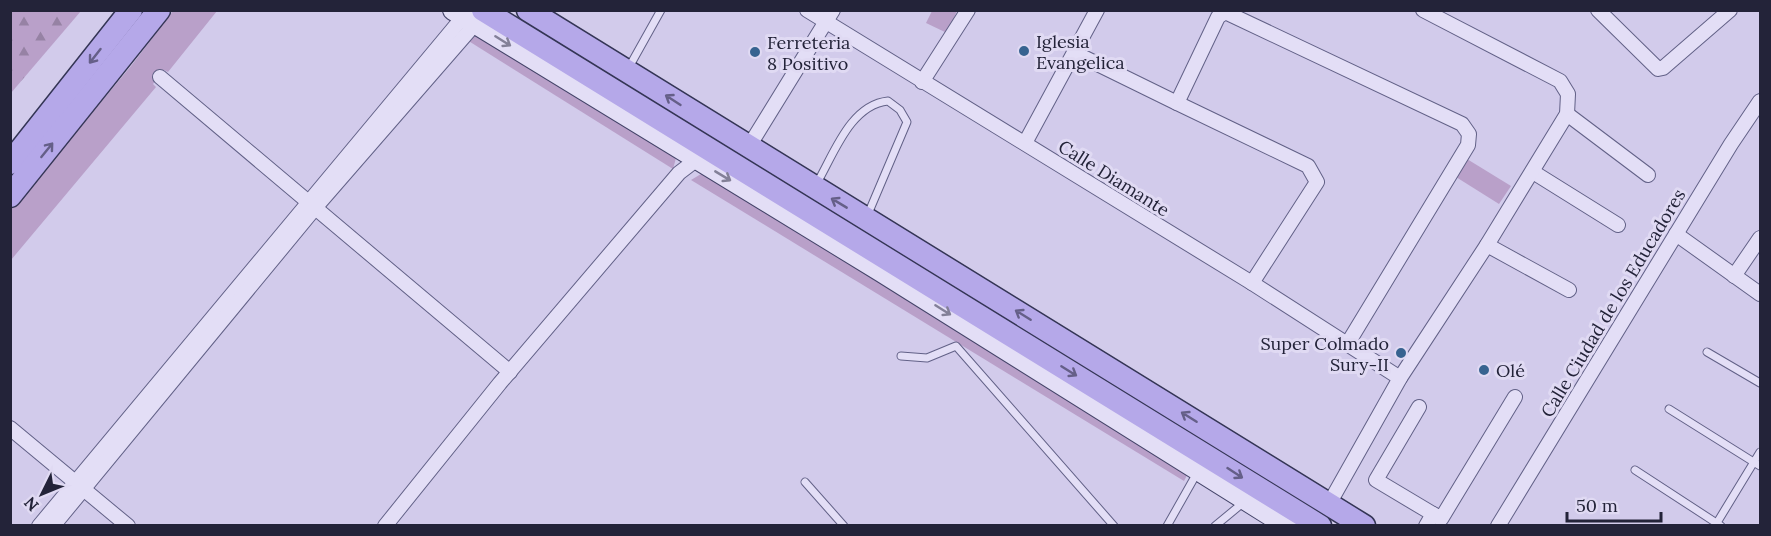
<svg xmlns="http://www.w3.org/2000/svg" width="1771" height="536" font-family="Lora,serif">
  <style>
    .green { fill: #b9a0c9 }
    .forest { fill: url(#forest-firs) }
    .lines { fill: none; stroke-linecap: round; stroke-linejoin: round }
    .lane-casing { stroke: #626187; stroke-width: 9 }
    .street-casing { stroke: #626187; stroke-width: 16 }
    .secondary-casing { stroke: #444469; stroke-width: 22 }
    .primary-casing { stroke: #343555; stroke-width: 25 }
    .lane { stroke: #e3def6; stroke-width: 7 }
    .street { stroke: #e3def6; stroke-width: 14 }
    .secondary { stroke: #e3def6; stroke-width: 20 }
    .primary { stroke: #b5a8e9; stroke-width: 22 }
    .oneway { stroke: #838098 }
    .oneway2 { stroke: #655f88 }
    .poi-dot { fill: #376390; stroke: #e0daf3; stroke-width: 2 }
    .labels { text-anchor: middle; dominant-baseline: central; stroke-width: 6; stroke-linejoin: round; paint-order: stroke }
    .poi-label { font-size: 18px; fill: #232339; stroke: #e0daf3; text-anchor: start }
    .street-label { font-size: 18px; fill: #232339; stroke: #e0daf3 }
  </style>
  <defs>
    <pattern id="forest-firs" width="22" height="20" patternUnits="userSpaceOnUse" patternTransform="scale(1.5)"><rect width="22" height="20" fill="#b9a0c9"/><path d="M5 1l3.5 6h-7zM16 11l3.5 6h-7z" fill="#9682a4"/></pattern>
  </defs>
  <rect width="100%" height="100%" fill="#d2cbeb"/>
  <g class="green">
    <polygon points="173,11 217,11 168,72 164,70 153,84 156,87 11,260 11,210 131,66"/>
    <polygon points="932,11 957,11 947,33 926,23"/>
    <polygon points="491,16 682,136 673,169 467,40"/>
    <polygon points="1467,159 1511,186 1499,204 1456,177"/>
    <polygon points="706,171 1199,452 1184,481 691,180"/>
  </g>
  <polygon class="forest" points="11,10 81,11 11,93 10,11"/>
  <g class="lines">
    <defs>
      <g id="lane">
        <polyline points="628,69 661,10"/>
        <path d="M817 183C834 154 850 105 888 101L900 110 907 122 868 214"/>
        <polyline points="1707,352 1760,383"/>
        <polyline points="901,356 927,358 956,346 1114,526"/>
        <polyline points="1669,409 1760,466"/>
        <polyline points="1635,470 1721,526"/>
        <polyline points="805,482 844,526"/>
        <polyline points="1167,526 1197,473"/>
        <polyline points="1215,526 1244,502"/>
        <polyline points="1715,526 1760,452"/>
      </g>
      <g id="street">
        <polyline points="807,10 1252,283 1400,378"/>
        <polyline points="1598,10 1658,69 1663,68 1730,10"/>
        <polyline points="1075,53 1177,103 1218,17 1225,12 1462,124 1469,134 1468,145 1348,343"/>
        <polyline points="160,77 510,372"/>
        <polyline points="922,82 968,10"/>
        <polyline points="1177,103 1308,166 1317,182 1252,283"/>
        <polyline points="1567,114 1648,175"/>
        <polyline points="1025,143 1097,10"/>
        <polyline points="748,148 833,10"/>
        <polyline points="1533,172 1618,225"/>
        <polyline points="1676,234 1760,294"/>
        <polyline points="1487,245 1569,290"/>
        <polyline points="1734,276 1760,238"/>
        <polyline points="1419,407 1376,480 1433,514 1426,526"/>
        <polyline points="10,428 128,526"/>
        <polyline points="1329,504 1400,378 1487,245 1567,114 1568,94 1560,81 1423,10"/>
        <polyline points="1433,514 1441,519 1515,397"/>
        <polyline points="39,526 463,17"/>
        <polyline points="53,526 315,208 475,24"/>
        <polyline points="385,526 500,383 679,173 696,160"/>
        <polyline points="1498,526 1731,144 1760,101"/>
      </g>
      <polyline id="secondary" points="453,10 880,271 1287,526"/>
      <g id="primary">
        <polyline points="483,10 1320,526"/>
        <polyline points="528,10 1364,526"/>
        <polyline points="10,163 131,10"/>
        <polyline points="10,196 159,10"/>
      </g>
    </defs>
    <use href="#lane" class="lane-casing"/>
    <use href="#street" class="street-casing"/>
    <use href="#secondary" class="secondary-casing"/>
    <use href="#primary" class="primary-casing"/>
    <use href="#lane" class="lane"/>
    <use href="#street" class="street"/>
    <use href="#secondary" class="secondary"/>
    <use href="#primary" class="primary"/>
  </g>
  <defs><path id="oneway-shaft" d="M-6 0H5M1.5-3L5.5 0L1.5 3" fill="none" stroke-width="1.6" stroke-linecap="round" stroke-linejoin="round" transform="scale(1.5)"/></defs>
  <g class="oneway">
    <use href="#oneway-shaft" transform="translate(503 41) rotate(32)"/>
    <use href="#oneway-shaft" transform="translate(723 176) rotate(31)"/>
    <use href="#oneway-shaft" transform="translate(943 310) rotate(32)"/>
  </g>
  <g class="oneway2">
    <use href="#oneway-shaft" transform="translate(95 56) rotate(128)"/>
    <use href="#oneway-shaft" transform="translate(673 100) rotate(-147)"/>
    <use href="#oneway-shaft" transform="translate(47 150) rotate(-51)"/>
    <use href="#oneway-shaft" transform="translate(839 203) rotate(-149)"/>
    <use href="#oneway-shaft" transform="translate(1023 315) rotate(-148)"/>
    <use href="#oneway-shaft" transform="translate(1069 371) rotate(32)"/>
    <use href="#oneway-shaft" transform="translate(1189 417) rotate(-148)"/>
    <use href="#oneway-shaft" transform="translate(1235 473) rotate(33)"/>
  </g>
  <g class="poi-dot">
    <circle cx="1024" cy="51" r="6"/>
    <circle cx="755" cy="52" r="6"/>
    <circle cx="1401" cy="353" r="6"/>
    <circle cx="1484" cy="370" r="6"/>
  </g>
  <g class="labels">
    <g class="poi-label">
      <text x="1036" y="41">Iglesia<tspan x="1036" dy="21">Evangelica</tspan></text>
      <text x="767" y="42">Ferreteria<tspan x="767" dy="21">8 Positivo</tspan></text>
      <text x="1389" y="343" text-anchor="end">Super Colmado<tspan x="1389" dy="21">Sury-II</tspan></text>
      <text x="1496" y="370">Olé</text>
    </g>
    <g class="street-label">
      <text transform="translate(1114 178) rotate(32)">Calle Diamante</text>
      <text transform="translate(1613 303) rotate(-59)">Calle Ciudad de los Educadores</text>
    </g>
  </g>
  <rect width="1771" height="536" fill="none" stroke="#232339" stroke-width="24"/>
  <g transform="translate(42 494) rotate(227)" stroke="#e0daf3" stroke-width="4.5" paint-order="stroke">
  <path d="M0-4.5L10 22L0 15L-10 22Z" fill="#232339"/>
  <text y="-9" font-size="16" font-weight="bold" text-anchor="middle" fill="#232339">N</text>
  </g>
  <path d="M1567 512v9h94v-9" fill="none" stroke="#232339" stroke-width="3"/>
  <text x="1576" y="512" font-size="18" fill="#232339" stroke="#e0daf3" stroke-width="4.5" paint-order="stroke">50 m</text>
</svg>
